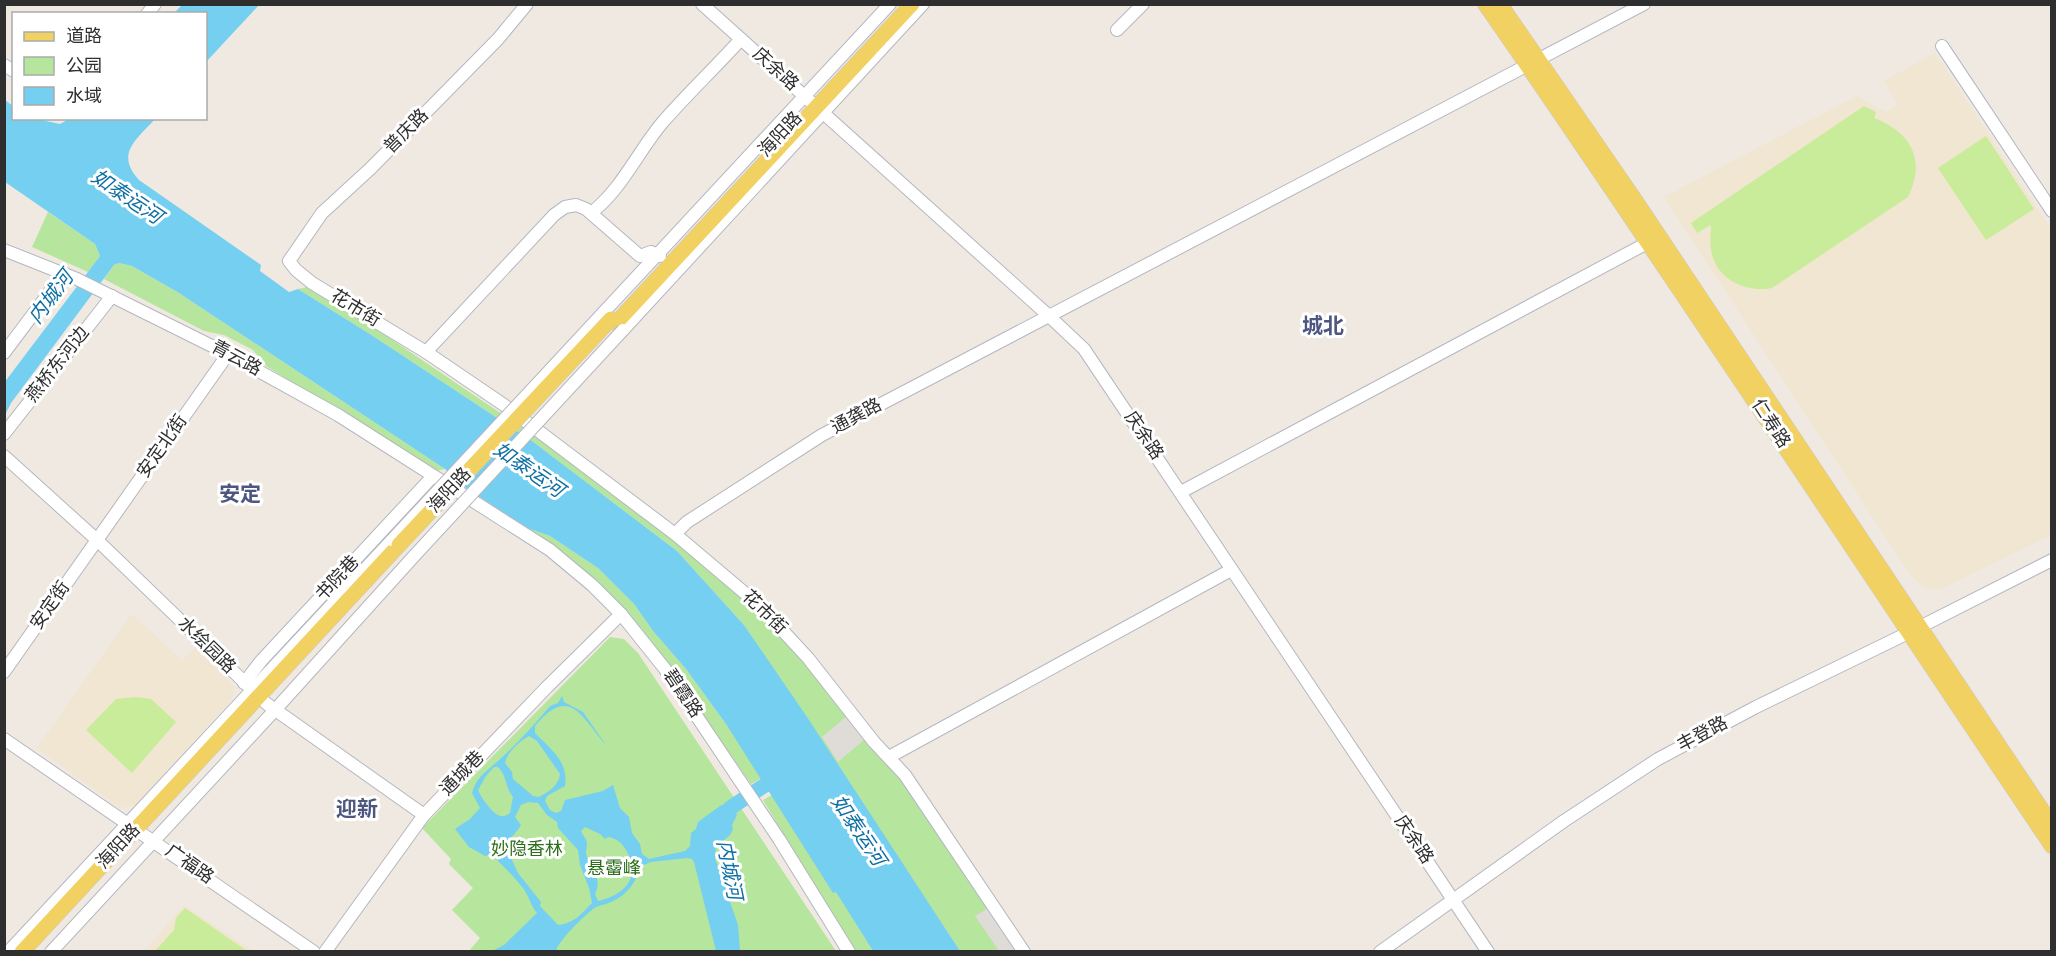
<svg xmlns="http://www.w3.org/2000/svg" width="2056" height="956" font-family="Overpass,'Noto Sans SC',sans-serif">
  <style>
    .education { fill: #f0e6d1 }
    .green { fill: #b6e59e }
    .pitch { fill: #c9ec9a }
    .plaza { fill: #dfdcd8 }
    .water { fill: #75cff0; fill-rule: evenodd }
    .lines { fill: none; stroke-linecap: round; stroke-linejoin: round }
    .river { stroke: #75cff0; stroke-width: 15 }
    .minor-casing { stroke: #b4b7c1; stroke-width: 14 }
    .major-casing { stroke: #c9c9c9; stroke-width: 16 }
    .minor { stroke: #fff; stroke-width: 12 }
    .major { stroke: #f2d163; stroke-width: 15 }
    .minor-bridge-casing { stroke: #b4b7c1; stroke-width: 14; stroke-linecap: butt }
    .major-bridge-casing { stroke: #c9c9c9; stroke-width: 16; stroke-linecap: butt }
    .minor-bridge { stroke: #fff; stroke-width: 12 }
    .major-bridge { stroke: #f2d163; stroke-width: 15 }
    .labels { text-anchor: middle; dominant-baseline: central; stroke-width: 6; stroke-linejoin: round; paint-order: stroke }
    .street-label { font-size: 18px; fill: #2e2e2e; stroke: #fff }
    .park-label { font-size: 18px; fill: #2c6e1b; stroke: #fff }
    .water-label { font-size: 20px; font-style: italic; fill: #0d6fa3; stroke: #fff }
    .quarter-label { font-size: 21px; font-weight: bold; fill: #4d5680; stroke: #fff }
  </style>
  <rect width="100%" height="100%" fill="#efe9e1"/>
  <g class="education">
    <polygon points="1935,53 2051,229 2051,535 1939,590 1923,587 1909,573 1664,197 1857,96 1886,112 1898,105 1884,81"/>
    <polygon points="132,614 182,661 195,648 235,687 232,699 135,805 120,808 37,748"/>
    <polygon points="184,905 254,951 144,952"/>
  </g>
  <g class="green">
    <polygon points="48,212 95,244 100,256 88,272 32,247"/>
    <polygon points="119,263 132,266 179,293 445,469 436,471 266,366 253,350 224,335 204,331 104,279 114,265"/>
    <polygon points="307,287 388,337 582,468 679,544 780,631 902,777 1020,951 960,951 744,625 677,551 532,441 373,336 298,289"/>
    <polygon points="527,528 550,536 598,568 634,604 653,631 686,669 726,724 762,778 751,784 641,628 572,561"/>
    <polygon points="610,637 624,639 638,653 836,951 469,951 480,938 452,910 473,888 449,864 451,859 422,828"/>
    <polygon points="772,795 833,892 836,891 873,951 855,951 763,800"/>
  </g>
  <g class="pitch">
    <path d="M1864 106 1876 112 1874 118C1912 133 1926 160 1908 197L1772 288C1748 293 1718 281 1712 254 1709 244 1711 235 1711 225L1697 233 1691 223Z"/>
    <polygon points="1986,136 2034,209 1986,240 1938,168"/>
    <polygon points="136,697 151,699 176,722 132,773 86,730 116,699"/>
    <polygon points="185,908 247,951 155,951 174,930 176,918"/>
  </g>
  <g class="plaza">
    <polygon points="848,715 865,739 838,762 822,737"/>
    <polygon points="990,907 1020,951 999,951 975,916"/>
  </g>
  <g class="water">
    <polygon points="182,5 182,4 259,5 206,62 206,14 174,13"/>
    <path d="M5 100 13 106 14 118 37 119 60 124 69 119H155C136 140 115 154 139 180L261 265 260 271 289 292 298 289 373 336 532 441 677 551 744 625 807 717 960 951H873L836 892 833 893 726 724 686 669 653 631 634 604 598 568 550 536 527 528 463 486 445 469 179 293 132 266 119 263 114 265 11 403 5 415 4 383 100 256 95 244 5 182Z"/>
    <path d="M562 696 564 702 583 712 606 745C581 717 570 684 535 726V733C550 749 569 761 565 786L547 796 545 801 550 810 556 813 561 811 565 800 603 791 613 785 620 808 629 817 632 833 640 844 642 854 649 859 685 851 690 846 691 833 696 829 698 822 720 806 727 803 733 806 737 815 732 825 733 829 730 835 716 847 715 858 738 925 740 951H716L694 862 692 859 687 858 651 862 639 867C637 885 623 898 606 904 602 905 597 906 593 909 583 917 559 940 556 951H492L504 945 537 913C531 906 530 899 525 891 516 878 503 866 491 854L485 856 469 847 455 829 470 819 480 808 472 793C477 776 486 772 498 761 516 745 534 725 550 706L558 703ZM529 736 537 741 560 774C559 785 549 792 539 797L533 796 513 779 512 772 505 763C508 751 519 742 529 736ZM494 767H498C507 776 505 787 513 797L510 813C507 815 504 817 501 816 493 815 481 797 478 790L486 776ZM528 802 538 803 547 815 557 822 558 828 578 850 580 865 589 888 592 903C581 914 575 923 558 925L540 906 541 902 518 873 511 858 503 852C505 842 516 834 521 825L515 817 521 805ZM585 827 600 834 605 839 608 837C616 838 622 843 626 850 642 878 624 895 598 901L595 894C604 878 588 868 586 853 586 850 587 847 587 844 587 839 583 836 581 831Z"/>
  </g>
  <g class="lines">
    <polyline class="river" points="718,819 733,806 782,774"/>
    <defs>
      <g id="minor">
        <polyline points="527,4 498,39 371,168 322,213 289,261 296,270 312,283 426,352 504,405 675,534 759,605 808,658 874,742 905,775 1024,952"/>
        <polyline points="702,4 1049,316 1084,349 1488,952"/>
        <polyline points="147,14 155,4"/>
        <polyline points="1117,30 1143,4"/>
        <polyline points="1942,46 2052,211"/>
        <polyline points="4,65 14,71"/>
        <path d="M591 213C622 189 637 153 662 123 687 94 715 68 741 39"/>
        <polyline points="4,250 77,279 228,354 338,415 550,550 592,585 621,614 665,669 779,839 849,952"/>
        <polyline points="603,313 890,4"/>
        <polyline points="623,330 923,4"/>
        <polyline points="426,352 554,215 565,207 576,205 586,209 640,256 651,252 660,256"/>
        <polyline points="4,353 64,273"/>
        <polyline points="4,434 112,296"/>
        <polyline points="4,456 97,540 267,704 424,815"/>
        <polyline points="1181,492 1649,242"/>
        <polyline points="675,534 687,522 822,435 1644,4"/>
        <polyline points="4,672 228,354"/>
        <polyline points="244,683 261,661 433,476"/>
        <polyline points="4,739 314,952"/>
        <polyline points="889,757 1231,570"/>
        <polyline points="8,952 392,540"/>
        <polyline points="51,952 275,710 415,555"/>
        <polyline points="325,952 424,815 546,688 621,614"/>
        <polyline points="1380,952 1564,821 1658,759 1756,707 1908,633 2052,560"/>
      </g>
      <g id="major">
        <path d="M1485 4C1678 282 1862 565 2052 846"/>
        <polyline points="1500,4 1635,200 2052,825"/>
        <polyline points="616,323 912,4"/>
        <polyline points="22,952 399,545"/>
      </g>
    </defs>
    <use href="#minor" class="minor-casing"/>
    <use href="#major" class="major-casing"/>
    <use href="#minor" class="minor"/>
    <use href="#major" class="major"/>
    <defs>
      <g id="minor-bridge">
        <polyline points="392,540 603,313"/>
        <polyline points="415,555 623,330"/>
      </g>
      <polyline id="major-bridge" points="399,545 611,319"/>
    </defs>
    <use href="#minor-bridge" class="minor-bridge-casing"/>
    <use href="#major-bridge" class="major-bridge-casing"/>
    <use href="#minor-bridge" class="minor-bridge"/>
    <use href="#major-bridge" class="major-bridge"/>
  </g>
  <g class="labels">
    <g class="street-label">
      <text transform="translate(775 70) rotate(42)">庆余路</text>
      <text transform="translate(407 132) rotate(-45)">普庆路</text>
      <text transform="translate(781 135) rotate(-47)">海阳路</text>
      <text transform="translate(355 309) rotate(31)">花市街</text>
      <text transform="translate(236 359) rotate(28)">青云路</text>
      <text transform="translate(58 365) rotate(-52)">燕桥东河边</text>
      <text transform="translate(857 417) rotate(-28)">通龚路</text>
      <text transform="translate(1770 424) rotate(57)">仁寿路</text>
      <text transform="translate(1143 436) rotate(56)">庆余路</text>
      <text transform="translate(163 447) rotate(-55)">安定北街</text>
      <text transform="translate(450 491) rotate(-47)">海阳路</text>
      <text transform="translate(338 579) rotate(-47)">书院巷</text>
      <text transform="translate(51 606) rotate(-55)">安定街</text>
      <text transform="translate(764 613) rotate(44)">花市街</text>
      <text transform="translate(206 646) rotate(44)">水绘园路</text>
      <text transform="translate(682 694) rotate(56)">碧霞路</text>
      <text transform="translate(1703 735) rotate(-28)">丰登路</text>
      <text transform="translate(463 774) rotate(-46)">通城巷</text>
      <text transform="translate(1413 840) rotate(56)">庆余路</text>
      <text transform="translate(119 847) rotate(-47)">海阳路</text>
      <text transform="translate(189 865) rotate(35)">广福路</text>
    </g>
    <g class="park-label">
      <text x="527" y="850">妙隐香林</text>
      <text x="614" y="869">悬霤峰</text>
    </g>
    <g class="water-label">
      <text transform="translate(126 198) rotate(34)">如泰运河</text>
      <text transform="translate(52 298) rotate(-53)">内城河</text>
      <text transform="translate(528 471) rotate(35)">如泰运河</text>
      <text transform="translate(857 831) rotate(56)">如泰运河</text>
      <text transform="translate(728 870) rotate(79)">内城河</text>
    </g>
    <g class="quarter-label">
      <text x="1323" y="327">城北</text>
      <text x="240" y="495">安定</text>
      <text x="357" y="810">迎新</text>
    </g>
  </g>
  <rect width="2056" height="956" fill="none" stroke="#2e2e2e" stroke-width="12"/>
  <rect x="12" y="12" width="195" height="108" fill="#ffffff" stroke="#ababab" stroke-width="1.5"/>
  <rect x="24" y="32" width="30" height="9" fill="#f2d163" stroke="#ababab" stroke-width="1.5"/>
  <text x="66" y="42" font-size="18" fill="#2e2e2e">道路</text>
  <rect x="24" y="57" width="30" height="18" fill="#b6e59e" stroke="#ababab" stroke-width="1.5"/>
  <text x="66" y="72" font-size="18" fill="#2e2e2e">公园</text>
  <rect x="24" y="87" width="30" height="18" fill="#75cff0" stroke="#ababab" stroke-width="1.5"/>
  <text x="66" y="102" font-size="18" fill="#2e2e2e">水域</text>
</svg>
